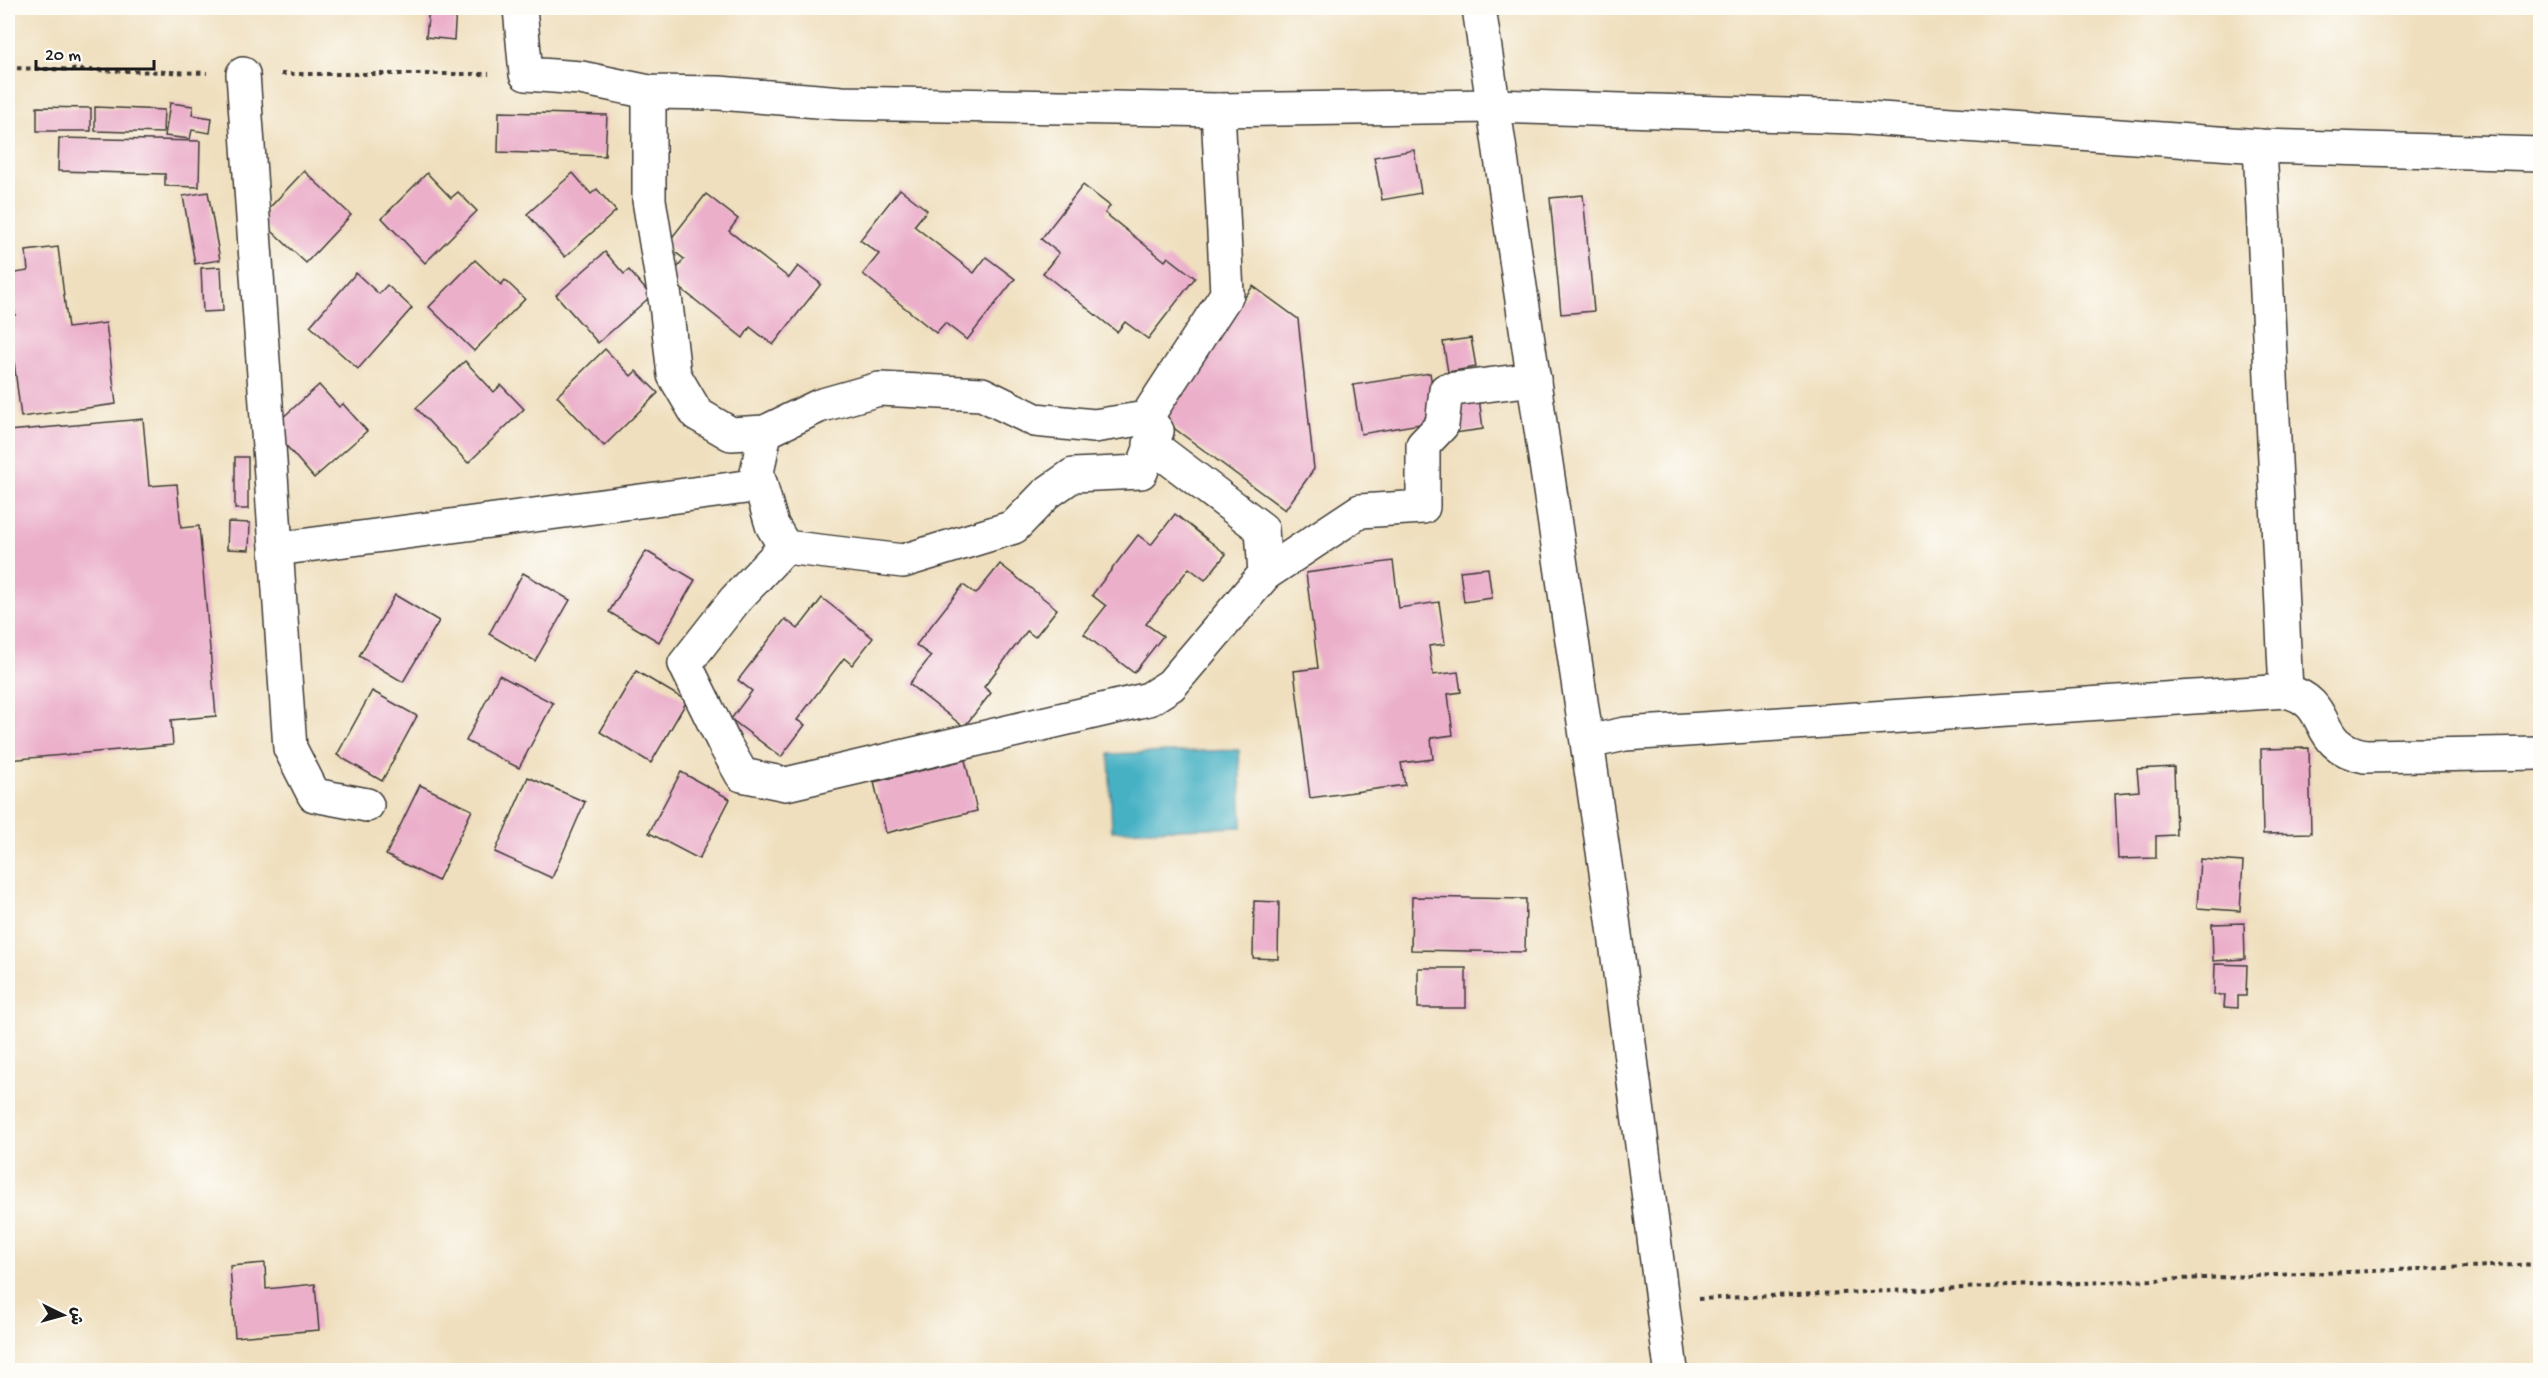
<svg xmlns="http://www.w3.org/2000/svg" width="2548" height="1378" font-family="'Gochi Hand','Playpen Sans Arabic',sans-serif">
  <style>
    .water { fill: #46b1c4; stroke: #316670; stroke-width: 1.5 }
    .building { fill: #ebafca }
    .lines { fill: none; stroke-linecap: round; stroke-linejoin: round }
    .street-casing { stroke: #3c3934; stroke-width: 36 }
    .path { stroke: #3c3934; stroke-width: 4; stroke-dasharray: 4.5 4.5; stroke-linecap: butt }
    .street { stroke: #fff; stroke-width: 33 }
  </style>
  <rect width="100%" height="100%" fill="#fdfcf7"/>
  <filter id="ink" filterUnits="userSpaceOnUse"><feTurbulence type="fractalNoise" baseFrequency=".0167" numOctaves="2"/><feDisplacementMap in="SourceGraphic" scale="12" xChannelSelector="R" yChannelSelector="G"/><feConvolveMatrix kernelMatrix="1 2 1 2 8 2 1 2 1" color-interpolation-filters="sRGB"/></filter>
  <filter id="wash" filterUnits="userSpaceOnUse"><feTurbulence type="fractalNoise" baseFrequency=".008" numOctaves="4" result="noise"/><feDisplacementMap in="SourceGraphic" scale="24" xChannelSelector="R" yChannelSelector="G"/><feGaussianBlur stdDeviation="1.35" result="paint"/><feColorMatrix in="noise" values="0 0 0 0 0 0 0 0 0 0 0 0 0 0 0 0 0 1.4 0 .05"/><feComposite in="paint" operator="in"/></filter>
  <g filter="url(#wash)">
    <rect width="100%" height="100%" fill="#efdfbe"/>
    <polygon class="water" points="1239,750 1242,827 1112,831 1109,754"/>
    <g id="blocks">
      <g class="building">
        <polygon points="429,8 456,8 454,40 426,37"/>
        <polygon points="170,103 193,106 192,115 212,118 210,133 192,130 190,139 165,136"/>
        <polygon points="37,107 91,108 91,131 37,131"/>
        <polygon points="95,107 164,110 163,133 95,131"/>
        <polygon points="499,112 607,115 605,156 498,152"/>
        <polygon points="59,138 200,141 199,187 165,186 165,174 58,171"/>
        <polygon points="1414,150 1421,193 1382,200 1374,157"/>
        <polygon points="304,171 351,215 306,263 259,219"/>
        <polygon points="427,173 451,198 458,192 477,211 425,263 382,218"/>
        <polygon points="573,173 591,194 597,189 616,211 565,257 527,214"/>
        <polygon points="1083,185 1110,206 1105,213 1165,261 1168,257 1195,278 1148,339 1125,322 1117,332 1043,273 1059,253 1041,239"/>
        <polygon points="900,189 927,210 914,226 974,273 986,257 1015,279 967,340 945,323 936,333 863,274 879,254 860,240"/>
        <polygon points="208,192 220,260 195,264 183,196"/>
        <polygon points="706,194 738,219 729,231 789,278 798,266 821,284 773,345 750,327 743,338 669,279 684,259 666,245"/>
        <polygon points="1583,195 1594,311 1561,314 1550,198"/>
        <polygon points="58,247 68,328 106,323 116,404 21,417 8,314 15,315 10,274 28,271 26,251"/>
        <polygon points="605,252 624,274 629,270 651,296 598,343 556,295"/>
        <polygon points="475,260 501,285 505,280 525,299 474,351 429,307"/>
        <polygon points="221,267 223,311 203,312 201,268"/>
        <polygon points="356,273 379,294 387,285 412,308 358,369 310,326"/>
        <polygon points="1253,286 1298,319 1314,469 1285,510 1175,429 1165,415 1170,400"/>
        <polygon points="1471,338 1476,367 1448,372 1443,342"/>
        <polygon points="605,349 631,376 636,371 658,393 604,446 557,396"/>
        <polygon points="465,361 494,392 501,385 524,409 468,463 416,408"/>
        <polygon points="1430,373 1438,421 1361,434 1353,385"/>
        <polygon points="319,385 339,407 343,404 367,431 314,478 271,428"/>
        <polygon points="1479,398 1483,429 1455,433 1452,401"/>
        <polygon points="143,419 149,486 177,484 181,528 199,526 216,716 171,720 173,745 8,760 8,431"/>
        <rect x="235" y="457" width="13" height="52"/>
        <polygon points="1175,514 1226,554 1205,580 1189,568 1146,624 1163,636 1134,673 1084,634 1106,606 1092,595 1138,535 1151,545"/>
        <polygon points="228,522 250,523 249,550 227,549"/>
        <polygon points="646,551 695,580 659,642 609,612"/>
        <polygon points="1393,561 1399,608 1439,602 1445,644 1429,646 1433,675 1458,672 1461,692 1448,694 1453,735 1431,738 1433,759 1401,763 1405,785 1310,798 1294,671 1318,668 1306,573"/>
        <polygon points="1000,564 1057,609 1035,637 1027,631 984,687 991,693 964,727 909,684 931,656 916,645 963,585 976,594"/>
        <polygon points="1488,568 1492,598 1464,602 1460,571"/>
        <polygon points="523,573 570,600 535,661 489,634"/>
        <polygon points="395,595 439,621 403,682 359,656"/>
        <polygon points="822,598 873,638 852,665 844,658 797,720 805,725 781,757 731,719 752,691 738,680 785,619 798,629"/>
        <polygon points="636,671 687,701 651,763 600,732"/>
        <polygon points="499,675 553,703 519,768 466,741"/>
        <polygon points="372,691 417,716 382,781 337,755"/>
        <polygon points="2309,748 2311,833 2263,834 2261,749"/>
        <polygon points="965,760 977,811 886,833 874,782"/>
        <polygon points="2174,767 2176,835 2156,836 2156,858 2118,859 2115,793 2139,791 2137,769"/>
        <polygon points="681,772 730,799 699,859 649,833"/>
        <polygon points="528,777 585,802 552,878 495,852"/>
        <polygon points="420,785 472,810 438,881 386,855"/>
        <polygon points="2200,859 2243,862 2240,911 2197,908"/>
        <polygon points="1412,897 1526,899 1525,952 1411,950"/>
        <polygon points="1254,901 1279,902 1278,959 1253,958"/>
        <polygon points="2244,923 2245,959 2213,961 2212,924"/>
        <polygon points="2215,964 2247,965 2246,996 2238,996 2238,1008 2224,1007 2225,995 2214,995"/>
        <rect x="1418" y="968" width="48" height="40"/>
        <polygon points="265,1263 266,1289 315,1284 319,1330 235,1337 230,1266"/>
      </g>
    </g>
  </g>
  <g filter="url(#ink)">
    <use href="#blocks" fill-opacity="0" stroke="#3c3934" stroke-width="1.5"/>
    <g class="lines">
      <defs>
        <g id="street">
          <polyline points="520,8 526,74 581,78 649,92 719,93 842,103 1218,110 1494,106 1853,117 2260,146 2540,154"/>
          <polyline points="1479,8 1613,919 1671,1370"/>
          <polyline points="243,74 290,748 314,795 367,805"/>
          <polyline points="649,92 649,200 666,304 674,375 697,414 731,434 765,432 819,406 879,389 982,394 1035,420 1094,426 1146,418 1227,294 1218,110"/>
          <polyline points="2260,146 2286,691"/>
          <polyline points="765,432 757,473 772,525 785,547"/>
          <polyline points="785,547 735,600 685,664 725,745 742,775 786,784 1149,699 1171,685 1265,574 1262,529 1150,444"/>
          <polyline points="785,547 903,561 1014,527 1047,493 1073,475 1141,472 1157,431 1153,426"/>
          <polyline points="277,549 761,485"/>
          <polyline points="1265,574 1360,511 1423,507 1423,445 1442,425 1446,390 1534,379"/>
          <path d="M1588 742 1625 734 2286 691C2336 704 2309 745 2365 756L2540 753"/>
        </g>
      </defs>
      <use href="#street" class="street-casing"/>
      <g class="path">
        <polyline points="8,68 207,73"/>
        <polyline points="281,74 489,74"/>
        <polyline points="1698,1299 2540,1264"/>
      </g>
      <use href="#street" class="street"/>
    </g>
  </g>
  <rect width="2548" height="1378" fill="none" stroke="#fdfcf7" stroke-width="30"/>
  <g transform="translate(63 1315) rotate(95)" stroke="#fdfcf7" stroke-width="4.5" paint-order="stroke">
  <path d="M0-4.5L10 22L0 15L-10 22Z" fill="#1c1c1c"/>
  <text y="-9" font-size="16" font-weight="bold" text-anchor="middle" fill="#1c1c1c">ش</text>
  </g>
  <path d="M36 60v9h118v-9" fill="none" stroke="#1c1c1c" stroke-width="3"/>
  <text x="45" y="60" font-size="18" fill="#1c1c1c" stroke="#fdfcf7" stroke-width="4.5" paint-order="stroke">20 m</text>
</svg>
